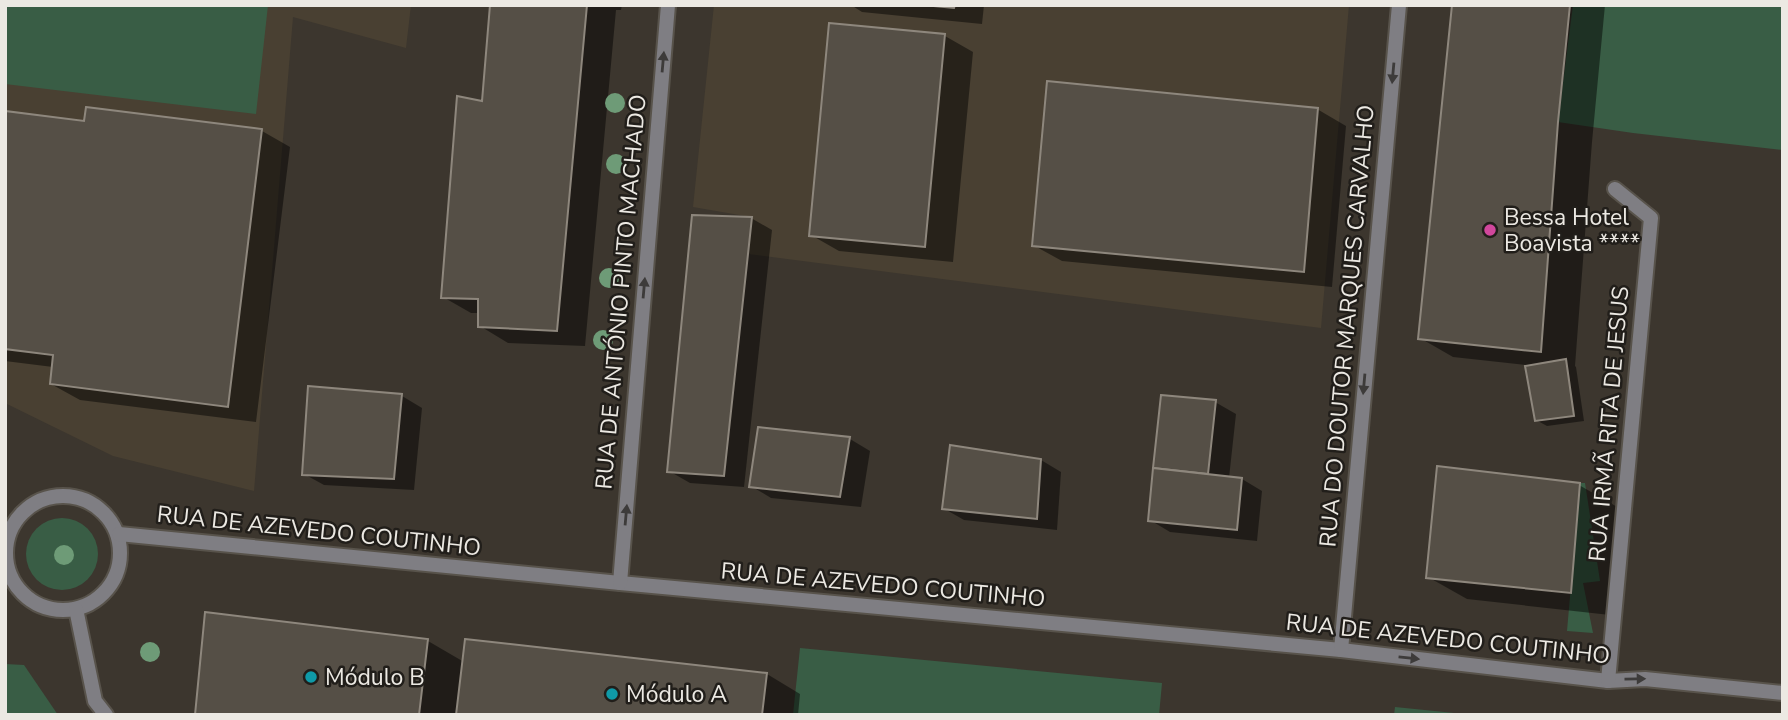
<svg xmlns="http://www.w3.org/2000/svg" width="1788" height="720" font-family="'Nunito Sans',sans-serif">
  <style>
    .built { fill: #494032 }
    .green { fill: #395d45 }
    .shadow { fill: #0007 }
    .building { fill: #554f46; stroke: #8e877d; stroke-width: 2 }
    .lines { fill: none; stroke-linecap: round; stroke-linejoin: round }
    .minor-casing { stroke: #58534b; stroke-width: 18 }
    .minor { stroke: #7f7e83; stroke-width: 14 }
    .tree { fill: #6e9b77 }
    .oneway { fill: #3d3b3a }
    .hotel-dot { fill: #d1479c; stroke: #211e1a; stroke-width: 2.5 }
    .culture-dot { fill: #0f9aa8; stroke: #211e1a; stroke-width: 2.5 }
    .labels { text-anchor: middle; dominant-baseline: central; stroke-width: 5; stroke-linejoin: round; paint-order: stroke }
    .poi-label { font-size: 23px; fill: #ece9e3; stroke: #211e1a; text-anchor: start }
    .street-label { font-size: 23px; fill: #ece9e3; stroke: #211e1a }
  </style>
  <rect width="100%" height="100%" fill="#3c362e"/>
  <g class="built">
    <polygon points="5,5 411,5 406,48 293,17 254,491 113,456 5,403"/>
    <polygon points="714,5 1349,5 1321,328 748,254 751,217 693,207"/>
  </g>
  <g class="green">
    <polygon points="5,5 268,5 256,114 5,84"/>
    <polygon points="1573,5 1783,5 1783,150 1633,133 1558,122"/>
    <polygon points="1580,483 1585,483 1600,581 1583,583 1593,633 1567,631"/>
    <circle cx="62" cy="554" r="36"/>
    <polygon points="800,648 1162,683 1159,715 793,715"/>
    <polygon points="5,664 24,665 58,715 5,715"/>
    <polygon points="1395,707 1474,715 1394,715"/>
  </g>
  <g class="shadow">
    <polygon points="491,5 622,5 621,10 616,10 585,346 508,343 480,326 480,313 471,313 443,297 484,103"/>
    <polygon points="851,5 984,5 982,24 862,12"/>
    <polygon points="1454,5 1605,5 1592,142 1575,366 1576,367 1584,421 1547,426 1536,420 1527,365 1453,357 1420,338"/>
    <polygon points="945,36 973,52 953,262 839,251 811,235"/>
    <polygon points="1317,109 1346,126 1332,287 1062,261 1033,245"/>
    <polygon points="5,113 85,123 262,131 290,147 256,422 80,400 51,384 53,367 5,361"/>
    <polygon points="751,218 772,230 744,487 690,483 669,471"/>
    <polygon points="402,396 422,408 414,490 324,485 304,474"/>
    <polygon points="1163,397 1215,402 1236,414 1229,478 1242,479 1262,491 1257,541 1170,532 1150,520"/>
    <polygon points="760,429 850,439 870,451 861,507 771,498 751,486"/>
    <polygon points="1041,460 1061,472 1057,530 964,520 943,508"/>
    <polygon points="1579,485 1619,508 1610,615 1467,599 1428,577"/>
    <polygon points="428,641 464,662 767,674 800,694 798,715 197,715"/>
  </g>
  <g class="building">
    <polygon points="490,5 587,5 557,331 478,327 478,299 441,298 457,96 482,101"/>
    <polygon points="923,5 955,5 954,8"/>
    <polygon points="1452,5 1570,5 1558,122 1541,352 1418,339"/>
    <polygon points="829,23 945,34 925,247 809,236"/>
    <polygon points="1047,81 1318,108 1304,272 1032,246"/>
    <polygon points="86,107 262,129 228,407 50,384 53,355 5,349 5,111 84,121"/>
    <polygon points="692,215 752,217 724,476 667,472"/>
    <polygon points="1566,359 1574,416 1535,421 1525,366"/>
    <polygon points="308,386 402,394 394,479 302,475"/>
    <polygon points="1161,395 1216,400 1208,474 1153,468"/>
    <polygon points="758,427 850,437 840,497 749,487"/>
    <polygon points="950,445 1041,459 1037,519 942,509"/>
    <polygon points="1437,466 1580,483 1571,593 1426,578"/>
    <polygon points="1153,468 1242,478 1237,530 1148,521"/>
    <polygon points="205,612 428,639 419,715 195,715"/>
    <polygon points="465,639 767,673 762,715 456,715"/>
  </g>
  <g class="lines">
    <defs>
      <g id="minor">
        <circle cx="63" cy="553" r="57"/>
        <polyline points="119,534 620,583 1341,650 1608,681 1645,679 1783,693"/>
        <polyline points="620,583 668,5"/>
        <polyline points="76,609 95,701 106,715"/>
        <polyline points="1341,650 1399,5"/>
        <polyline points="1608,681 1651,218 1615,189"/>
      </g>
    </defs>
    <use href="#minor" class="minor-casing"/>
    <use href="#minor" class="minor"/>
  </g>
  <g class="tree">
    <circle cx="615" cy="103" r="10"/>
    <circle cx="616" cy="164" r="10"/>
    <circle cx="609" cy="278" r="10"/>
    <circle cx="603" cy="340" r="10"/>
    <circle cx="64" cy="555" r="10"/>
    <circle cx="150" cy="652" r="10"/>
  </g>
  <defs><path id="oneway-solid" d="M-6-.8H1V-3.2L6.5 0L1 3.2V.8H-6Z" transform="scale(1.75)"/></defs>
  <g class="oneway">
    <use href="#oneway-solid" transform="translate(663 62) rotate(-85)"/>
    <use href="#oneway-solid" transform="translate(1393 73) rotate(95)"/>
    <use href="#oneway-solid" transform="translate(644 288) rotate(-85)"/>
    <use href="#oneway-solid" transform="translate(1364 384) rotate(95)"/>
    <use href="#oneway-solid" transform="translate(626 515) rotate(-85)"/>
    <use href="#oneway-solid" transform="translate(1409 658) rotate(6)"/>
    <use href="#oneway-solid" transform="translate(1635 679) rotate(-1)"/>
  </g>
  <circle class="hotel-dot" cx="1490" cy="230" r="7"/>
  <g class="culture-dot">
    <circle cx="311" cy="677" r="7"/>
    <circle cx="612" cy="694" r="7"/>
  </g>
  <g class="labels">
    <g class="poi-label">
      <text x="1504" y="217">Bessa Hotel<tspan x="1504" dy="26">Boavista ****</tspan></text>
      <text x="325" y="677">Módulo B</text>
      <text x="626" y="694">Módulo A</text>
    </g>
    <g class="street-label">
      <text transform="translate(621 292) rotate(-85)">RUA DE ANTÓNIO PINTO MACHADO</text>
      <text transform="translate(1347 326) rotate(-85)">RUA DO DOUTOR MARQUES CARVALHO</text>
      <text transform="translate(1609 424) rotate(-85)">RUA IRMÃ RITA DE JESUS</text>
      <text transform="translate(319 531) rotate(6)">RUA DE AZEVEDO COUTINHO</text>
      <text transform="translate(883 585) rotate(5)">RUA DE AZEVEDO COUTINHO</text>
      <text transform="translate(1448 639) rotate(6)">RUA DE AZEVEDO COUTINHO</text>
    </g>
  </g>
  <rect width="1788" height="720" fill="none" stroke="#ece9e3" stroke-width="14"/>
</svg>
